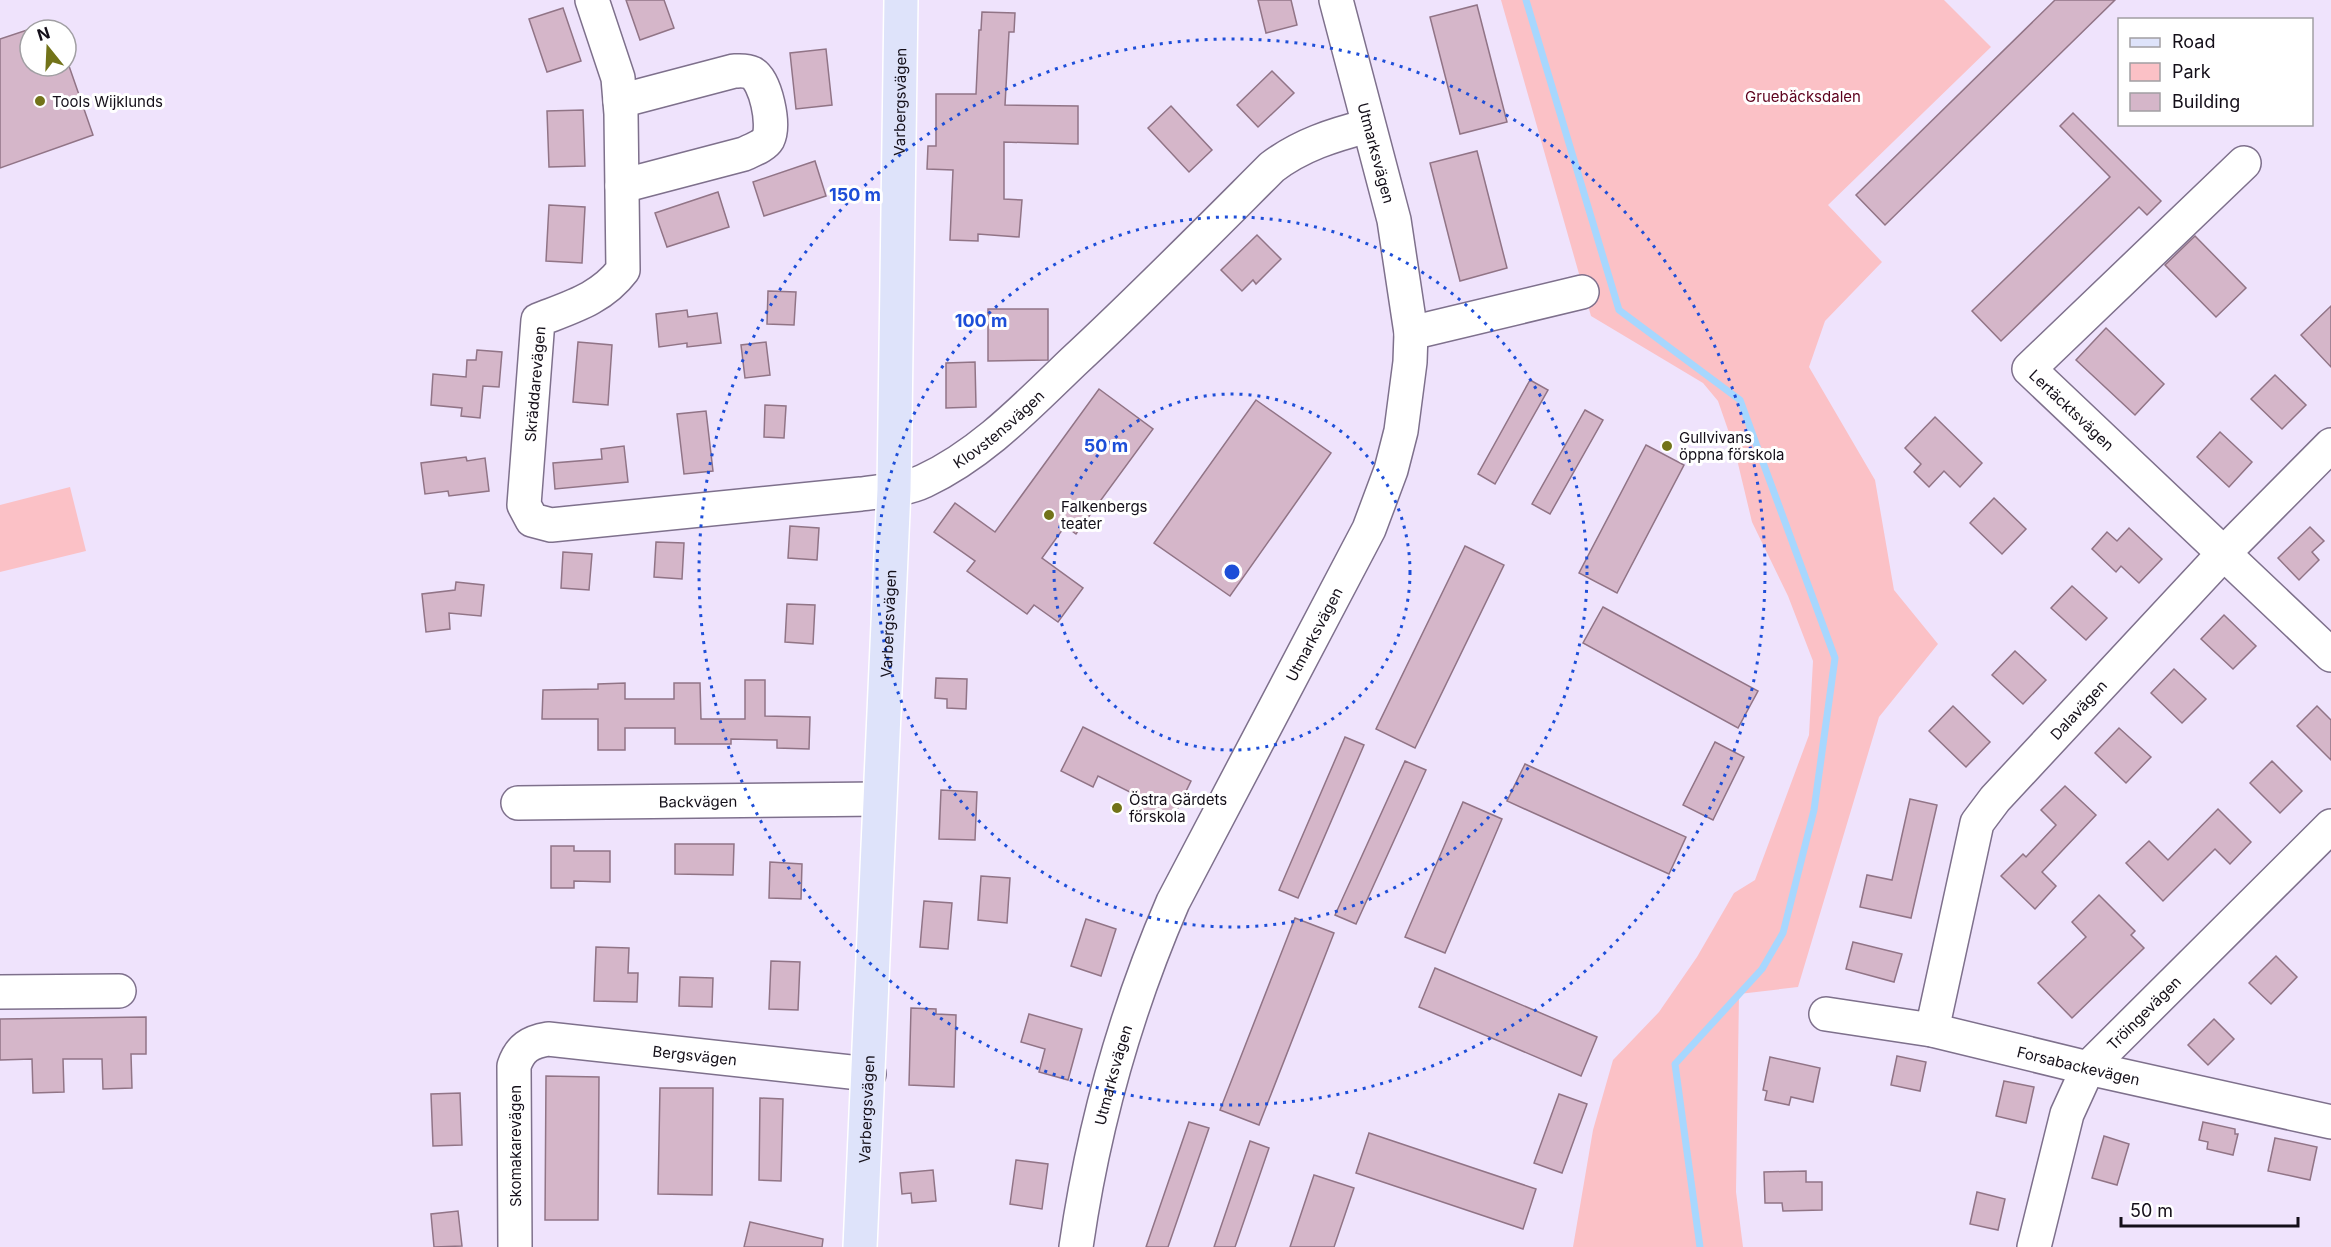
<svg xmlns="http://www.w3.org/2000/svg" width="2331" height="1247" font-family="Inter,sans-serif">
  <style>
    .green { fill: #fbc1c6 }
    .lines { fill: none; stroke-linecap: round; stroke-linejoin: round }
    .stream { stroke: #a7d7fe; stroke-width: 7 }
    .building { fill: #d5b6c9; stroke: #917486; stroke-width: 1.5 }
    .minor-casing { stroke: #7e708c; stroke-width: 36 }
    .major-casing { stroke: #fff; stroke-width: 36 }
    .minor { stroke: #fff; stroke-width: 33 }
    .major { stroke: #dee3fa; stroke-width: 33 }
    .ring { fill: none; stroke: #1d4ed8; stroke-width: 3; stroke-dasharray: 3 6 }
    .poi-dot { fill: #727319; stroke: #fff; stroke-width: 2 }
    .labels { text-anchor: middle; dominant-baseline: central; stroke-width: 6; stroke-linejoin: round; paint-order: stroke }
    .park-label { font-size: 15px; fill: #5c001c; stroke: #fff }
    .poi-label { font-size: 15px; fill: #140f19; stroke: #fff; text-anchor: start }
    .street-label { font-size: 15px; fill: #140f19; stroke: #fff }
    .centre { fill: #1d4ed8; stroke: #fff; stroke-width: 3 }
    .ring-label { font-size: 18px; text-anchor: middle; font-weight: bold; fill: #1d4ed8; stroke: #fff; stroke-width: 6; stroke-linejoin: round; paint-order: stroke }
  </style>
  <rect width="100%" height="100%" fill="#efe3fc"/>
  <g class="green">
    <polygon points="1501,0 1944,0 1991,47 1828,205 1882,262 1825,321 1809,367 1875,480 1894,590 1938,644 1879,717 1798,987 1739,994 1736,1192 1743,1247 1573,1247 1593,1130 1613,1060 1659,1012 1697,957 1734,893 1755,880 1809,735 1813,661 1788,596 1752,522 1734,447 1718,401 1703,383 1591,316"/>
    <polygon points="70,487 86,551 0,572 0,505"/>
  </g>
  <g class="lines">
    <polyline class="stream" points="1526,0 1619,310 1740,400 1835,658 1814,810 1783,933 1762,969 1675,1064 1700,1247"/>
  </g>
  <g class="building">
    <polygon points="626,0 664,0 674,28 640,40"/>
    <polygon points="1258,0 1291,0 1297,25 1266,33"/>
    <polygon points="2055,0 2115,0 1885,225 1856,195"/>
    <polygon points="1477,5 1507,122 1460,134 1430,17"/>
    <polygon points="563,8 581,61 547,72 529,19"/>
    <polygon points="982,12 1015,13 1014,32 1009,32 1005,105 1078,106 1078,144 1004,142 1004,199 1022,200 1019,237 978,234 978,241 950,240 953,170 927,169 928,146 936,146 936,94 976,94 979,30 981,30"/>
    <polygon points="30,29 30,66 69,66 93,135 0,168 0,39"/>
    <polygon points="826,49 832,105 796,109 790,53"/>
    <polygon points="1272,71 1294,93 1258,127 1237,105"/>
    <polygon points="1171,106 1212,150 1189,172 1148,128"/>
    <polygon points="583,110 585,166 549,167 547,111"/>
    <polygon points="2073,113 2161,201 2147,215 2139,207 2001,341 1972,311 2110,177 2060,126"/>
    <polygon points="1477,151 1507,268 1460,281 1430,163"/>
    <polygon points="815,161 826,196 764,216 753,182"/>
    <polygon points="718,192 729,227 667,247 655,213"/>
    <polygon points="549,205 585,207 582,263 546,261"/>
    <polygon points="1257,235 1281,259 1256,284 1253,280 1242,291 1221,270"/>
    <polygon points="2195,236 2246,288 2216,317 2165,265"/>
    <polygon points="768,291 796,292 794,325 767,324"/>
    <polygon points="2331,306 2331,367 2301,335"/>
    <polygon points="988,309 1048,309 1048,360 988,361"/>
    <polygon points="687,310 688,317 717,313 721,343 687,347 687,343 659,347 656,314"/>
    <polygon points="2106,328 2164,384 2135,415 2076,360"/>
    <polygon points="578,342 612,345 608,405 573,402"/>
    <polygon points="766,342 770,375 745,378 741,345"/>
    <polygon points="477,350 502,352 499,387 483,386 480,418 461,416 462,408 431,405 433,374 466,377 467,360 476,360"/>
    <polygon points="975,362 976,407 946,408 946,363"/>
    <polygon points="2275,375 2306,405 2282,429 2251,399"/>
    <polygon points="1530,380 1548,390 1495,484 1478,474"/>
    <polygon points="1099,389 1153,429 1076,534 1065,526 1042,558 1083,588 1058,622 1034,605 1027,614 967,571 975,561 934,532 955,503 995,532"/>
    <polygon points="1256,400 1331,453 1230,596 1154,543"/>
    <polygon points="765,405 786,406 784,438 764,437"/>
    <polygon points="1585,410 1603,420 1550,514 1532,504"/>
    <polygon points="706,411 713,471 684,474 677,414"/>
    <polygon points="1935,417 1982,463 1960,487 1944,471 1929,487 1914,472 1921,464 1905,448"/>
    <polygon points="2220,432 2252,462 2229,487 2197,457"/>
    <polygon points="1646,445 1684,465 1617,593 1579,573"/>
    <polygon points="624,446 628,482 555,489 553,463 602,459 601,449"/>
    <polygon points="466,457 467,461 485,458 489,491 449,496 448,491 425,494 421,463"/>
    <polygon points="1994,498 2026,529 2002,554 1970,523"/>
    <polygon points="790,526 819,528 817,560 788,558"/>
    <polygon points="2310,527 2324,541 2312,552 2319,560 2299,580 2278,558"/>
    <polygon points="2129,528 2162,559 2139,583 2121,566 2116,572 2092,549 2107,532 2117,541"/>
    <polygon points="656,542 684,543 682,579 654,577"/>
    <polygon points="1465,546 1504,565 1415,748 1376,729"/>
    <polygon points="563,552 592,554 589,590 561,588"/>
    <polygon points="456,582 484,585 481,616 449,613 450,629 426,632 422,594 455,590"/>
    <polygon points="2072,586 2107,618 2086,640 2051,608"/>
    <polygon points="787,604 815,605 813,644 785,642"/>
    <polygon points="1603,607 1758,691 1738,728 1583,643"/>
    <polygon points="2224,615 2256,646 2233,669 2201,639"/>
    <polygon points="2015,651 2046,680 2023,704 1992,675"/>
    <polygon points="2174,669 2206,699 2182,723 2151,693"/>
    <polygon points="936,678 967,679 966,709 947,708 947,699 935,698"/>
    <polygon points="745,680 765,680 765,716 810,717 809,749 777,748 777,740 731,739 731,744 675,744 675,728 625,728 625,750 598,750 598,719 542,719 543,690 598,689 598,684 625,683 625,699 674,699 674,683 700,683 701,719 745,719"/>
    <polygon points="1953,706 1990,742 1966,767 1929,731"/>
    <polygon points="2317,706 2331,720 2331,760 2297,726"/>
    <polygon points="1083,727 1191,781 1170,824 1137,808 1142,798 1098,776 1093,787 1061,771"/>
    <polygon points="2119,728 2151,757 2126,783 2095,753"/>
    <polygon points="1345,737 1364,745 1298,898 1279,890"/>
    <polygon points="1715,742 1744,757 1713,820 1683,805"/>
    <polygon points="1405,761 1426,770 1356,924 1335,915"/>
    <polygon points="2272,761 2302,791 2280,813 2250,783"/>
    <polygon points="1525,764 1686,837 1669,874 1507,801"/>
    <polygon points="2065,786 2096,815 2042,872 2056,886 2035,909 2001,876 2023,854 2026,857 2056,825 2041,810"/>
    <polygon points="941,790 977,792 975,840 939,839"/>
    <polygon points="1910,799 1937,805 1911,918 1860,907 1867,875 1892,880"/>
    <polygon points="1463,802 1502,819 1445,953 1405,937"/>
    <polygon points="2218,809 2251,842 2230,864 2215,849 2163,901 2126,863 2149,841 2168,860"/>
    <polygon points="675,844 734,844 733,875 675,874"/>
    <polygon points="551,846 574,846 574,851 610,851 610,882 574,881 574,888 551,888"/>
    <polygon points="770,862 802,864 801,899 769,898"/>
    <polygon points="981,876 1010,878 1007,923 978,920"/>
    <polygon points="2099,895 2135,931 2131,935 2144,948 2072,1018 2038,983 2086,937 2072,922"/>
    <polygon points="924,901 952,903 948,949 920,947"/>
    <polygon points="1295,918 1334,933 1259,1125 1220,1110"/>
    <polygon points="1086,919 1116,929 1101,976 1071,966"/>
    <polygon points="1853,942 1902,954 1894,982 1846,969"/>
    <polygon points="596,947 629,948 628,973 638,973 637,1002 594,1001"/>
    <polygon points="2276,956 2297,977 2271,1004 2249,983"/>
    <polygon points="771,961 800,962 798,1010 769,1009"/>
    <polygon points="1435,968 1597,1037 1581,1076 1419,1007"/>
    <polygon points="680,977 713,978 712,1007 679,1006"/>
    <polygon points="911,1008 936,1009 936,1014 956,1015 954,1087 909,1085"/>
    <polygon points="1029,1014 1082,1029 1068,1080 1039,1072 1045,1049 1021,1042"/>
    <polygon points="146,1017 146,1054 131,1054 132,1088 103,1089 102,1059 63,1059 64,1092 33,1093 32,1059 0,1060 0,1019"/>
    <polygon points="2214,1019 2234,1039 2208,1065 2188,1045"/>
    <polygon points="1897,1056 1926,1062 1920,1091 1891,1085"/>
    <polygon points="1770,1057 1820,1068 1813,1102 1791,1097 1789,1105 1765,1100 1767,1091 1763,1090"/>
    <polygon points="546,1076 599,1077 598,1220 545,1220"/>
    <polygon points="2004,1081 2034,1087 2026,1123 1996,1116"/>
    <polygon points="660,1088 713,1088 712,1195 658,1194"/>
    <polygon points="460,1093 462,1145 433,1146 431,1094"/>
    <polygon points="1559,1094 1587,1104 1562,1173 1534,1163"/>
    <polygon points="760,1098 783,1099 781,1181 759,1180"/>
    <polygon points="1189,1122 1209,1128 1168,1247 1146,1247"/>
    <polygon points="2203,1122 2235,1129 2235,1134 2238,1134 2233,1155 2207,1149 2208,1142 2199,1140"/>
    <polygon points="1369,1133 1536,1189 1523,1229 1356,1173"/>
    <polygon points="2104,1136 2129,1144 2117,1185 2092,1178"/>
    <polygon points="2275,1138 2317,1147 2310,1180 2268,1171"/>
    <polygon points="1250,1141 1269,1148 1235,1247 1214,1247"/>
    <polygon points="1016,1160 1048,1164 1042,1209 1010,1204"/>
    <polygon points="933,1170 936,1201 912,1203 911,1193 902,1194 900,1173"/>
    <polygon points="1806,1171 1806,1182 1822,1182 1822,1210 1783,1211 1782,1203 1765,1203 1764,1172"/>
    <polygon points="1314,1175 1354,1188 1334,1247 1290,1247"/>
    <polygon points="1977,1192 2005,1199 1998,1230 1970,1224"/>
    <polygon points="458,1211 462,1246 434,1247 431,1214"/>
    <polygon points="750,1222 823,1239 822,1247 744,1247"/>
  </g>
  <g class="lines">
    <defs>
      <g id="minor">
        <path id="s1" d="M592 0 618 78 621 114 623 270C601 299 571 307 538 320L524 505 532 520 551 525 861 494C882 491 905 490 924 481 982 454 1027 406 1073 362 1141 299 1206 233 1272 167 1301 145 1333 135 1368 126"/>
        <path d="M620 101 734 71C740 71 746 70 752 73 766 81 775 125 768 139 764 146 752 150 744 154L622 186"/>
        <path id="s2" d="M2244 163 2029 369 2331 655"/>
        <polyline points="1411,333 1582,292"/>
        <path id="s3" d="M518 803 879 799"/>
        <polyline points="0,992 119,991"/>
        <path id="s4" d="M1826 1014 1932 1030 2088 1068 2331 1122"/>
        <path id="s5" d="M1932 1030 1977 823 1995 799 2224 553 2331 445"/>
        <path id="s6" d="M515 1247 514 1066C520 1048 530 1042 548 1039L869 1074"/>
        <path id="s7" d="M1076 1247C1093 1128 1125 1013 1173 902L1369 529 1391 470 1401 431 1410 362 1411 333 1394 220 1336 0"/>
        <path id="s8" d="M2034 1247 2067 1114 2088 1068 2331 826"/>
      </g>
      <g id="major">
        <path id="s9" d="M860 1247 894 490 901 0"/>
      </g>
    </defs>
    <use href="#minor" class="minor-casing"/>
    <use href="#major" class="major-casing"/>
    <use href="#minor" class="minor"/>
    <use href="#major" class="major"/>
  </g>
  <g class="ring">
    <circle cx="1232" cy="572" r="178"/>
    <circle cx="1232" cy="572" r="355"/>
    <circle cx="1232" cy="572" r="533"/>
  </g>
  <g class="poi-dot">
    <circle cx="40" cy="101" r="6"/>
    <circle cx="1667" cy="446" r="6"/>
    <circle cx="1049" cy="515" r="6"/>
    <circle cx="1117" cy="808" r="6"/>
  </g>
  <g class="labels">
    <g class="park-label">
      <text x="1803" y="96">Gruebäcksdalen</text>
    </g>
    <g class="poi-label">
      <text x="52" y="101">Tools Wijklunds</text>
      <text x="1679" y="437">Gullvivans<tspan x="1679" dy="17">öppna förskola</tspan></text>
      <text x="1061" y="506">Falkenbergs<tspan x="1061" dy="17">teater</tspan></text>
      <text x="1129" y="799">Östra Gärdets<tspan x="1129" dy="17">förskola</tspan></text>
    </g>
    <g class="street-label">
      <text stroke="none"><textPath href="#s9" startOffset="1146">Varbergsvägen</textPath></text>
      <text transform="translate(1376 153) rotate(75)">Utmarksvägen</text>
      <text transform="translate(535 384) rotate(-85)">Skräddarevägen</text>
      <text stroke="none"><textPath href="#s2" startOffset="357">Lertäcktsvägen</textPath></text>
      <text stroke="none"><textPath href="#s1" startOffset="1064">Klovstensvägen</textPath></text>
      <text stroke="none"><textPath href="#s9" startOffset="624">Varbergsvägen</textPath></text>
      <text stroke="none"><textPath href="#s7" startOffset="662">Utmarksvägen</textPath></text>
      <text stroke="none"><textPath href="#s5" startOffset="364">Dalavägen</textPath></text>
      <text stroke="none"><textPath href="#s3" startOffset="180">Backvägen</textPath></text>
      <text stroke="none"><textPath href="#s8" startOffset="266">Tröingevägen</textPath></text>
      <text stroke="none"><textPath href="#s6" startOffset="375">Bergsvägen</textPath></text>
      <text stroke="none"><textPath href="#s4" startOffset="258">Forsabackevägen</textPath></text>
      <text stroke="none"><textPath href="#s7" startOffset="176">Utmarksvägen</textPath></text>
      <text stroke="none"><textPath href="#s9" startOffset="138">Varbergsvägen</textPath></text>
      <text transform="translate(515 1146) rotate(-90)">Skomakarevägen</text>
    </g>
  </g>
  <circle cx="1232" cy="572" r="9" class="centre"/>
  <g class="ring-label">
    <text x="855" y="201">150 m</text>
    <text x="981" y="327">100 m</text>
    <text x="1106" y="452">50 m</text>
  </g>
  <rect x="2118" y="18" width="195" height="108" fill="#ffffff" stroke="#a19fa3" stroke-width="1.5"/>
  <rect x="2130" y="38" width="30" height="9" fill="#dee3fa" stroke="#a19fa3" stroke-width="1.5"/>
  <text x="2172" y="48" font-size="18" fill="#140f19">Road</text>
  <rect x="2130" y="63" width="30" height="18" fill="#fbc1c6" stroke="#a19fa3" stroke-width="1.5"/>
  <text x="2172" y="78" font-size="18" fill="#140f19">Park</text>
  <rect x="2130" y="93" width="30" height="18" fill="#d5b6c9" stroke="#a19fa3" stroke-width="1.5"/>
  <text x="2172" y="108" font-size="18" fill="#140f19">Building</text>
  <g transform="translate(48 48) rotate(342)"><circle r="28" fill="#ffffff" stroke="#a19fa3" stroke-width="1.5"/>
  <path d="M0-4.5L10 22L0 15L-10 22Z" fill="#727319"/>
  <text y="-9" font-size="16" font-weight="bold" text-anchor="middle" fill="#140f19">N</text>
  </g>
  <path d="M2121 1217v9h177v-9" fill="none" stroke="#140f19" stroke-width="3"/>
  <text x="2130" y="1217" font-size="18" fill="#140f19" stroke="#ffffff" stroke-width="4.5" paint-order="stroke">50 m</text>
</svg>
